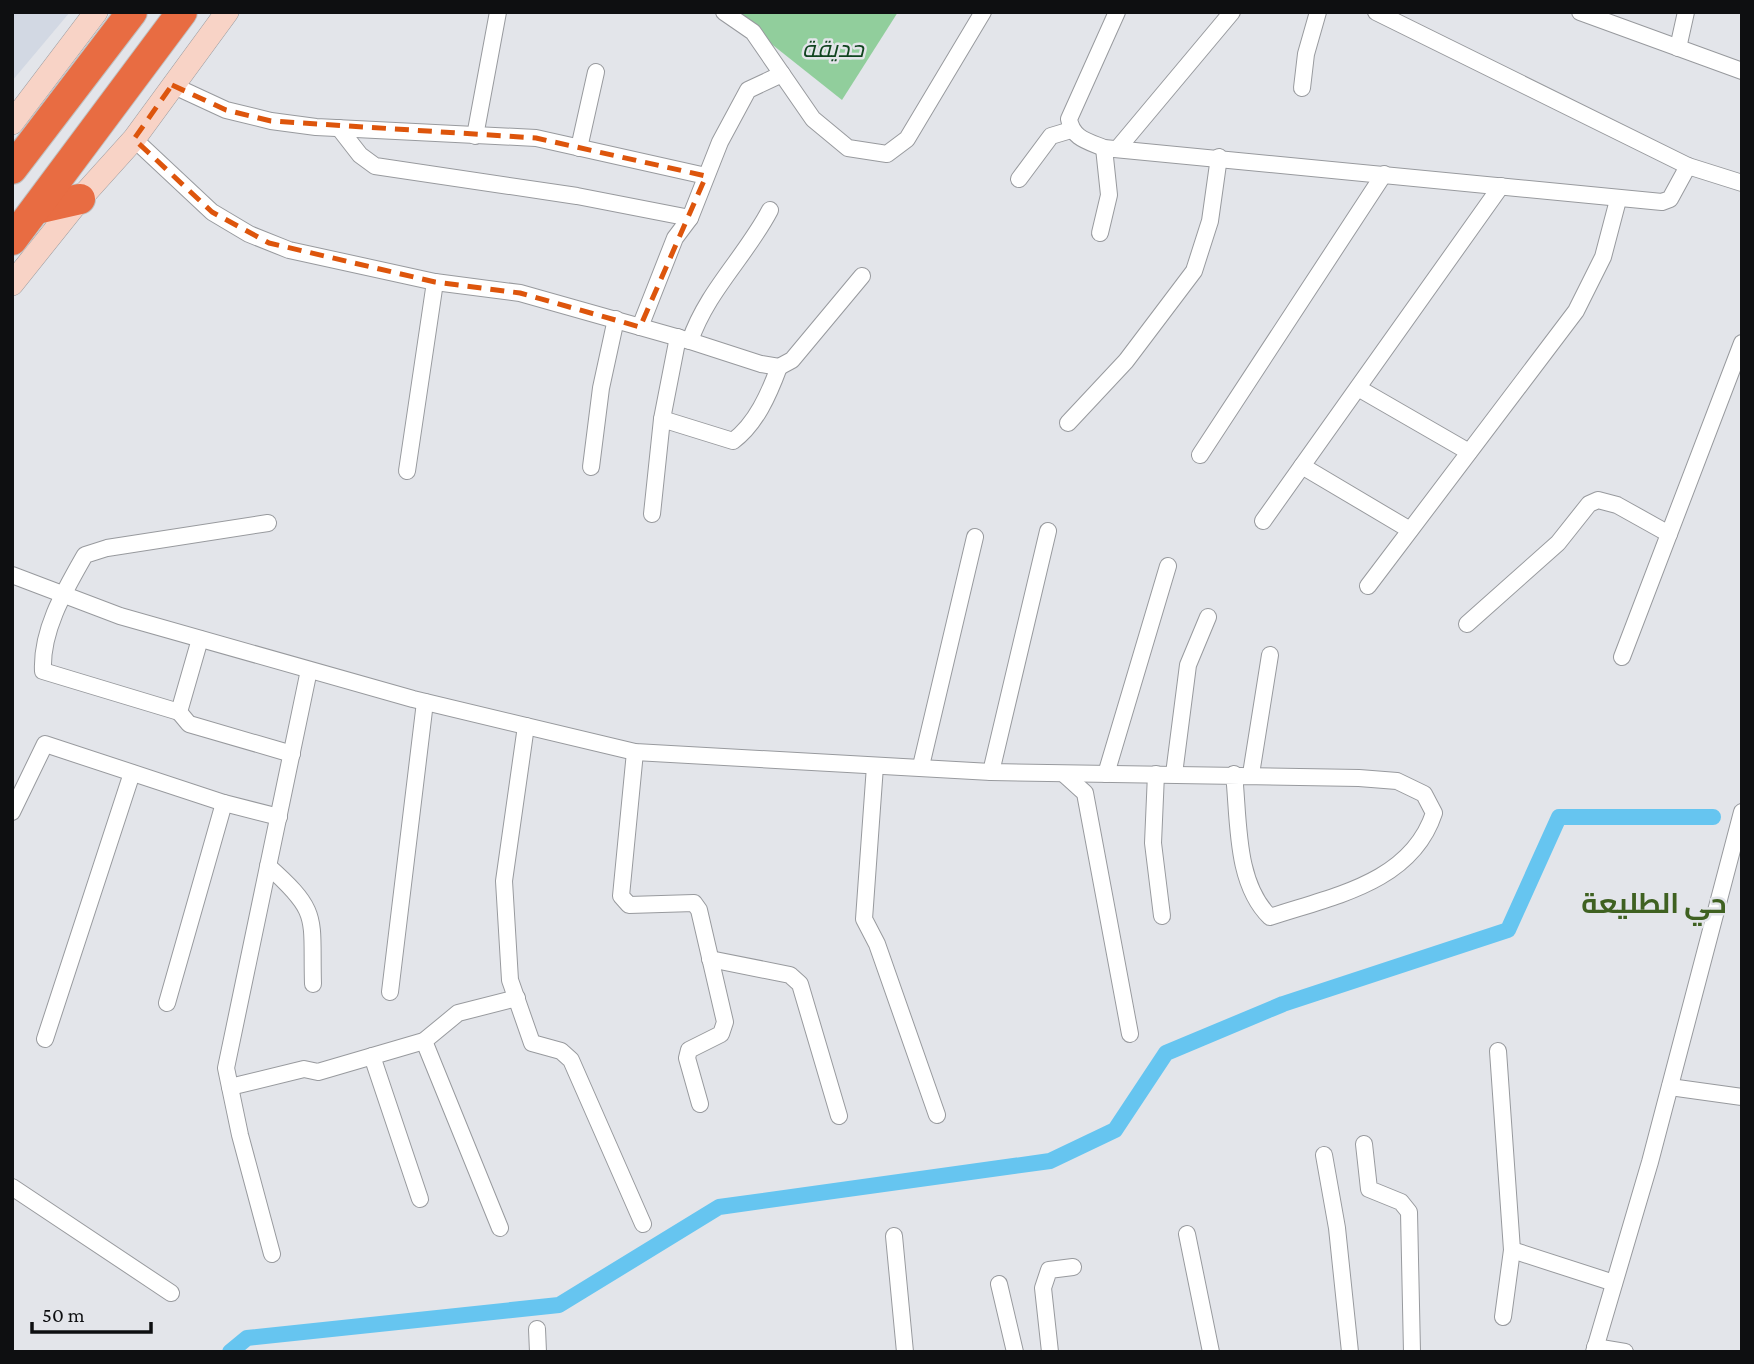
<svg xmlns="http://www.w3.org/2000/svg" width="1754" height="1364" font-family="'Crimson Pro',Cairo,serif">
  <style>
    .built { fill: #d2d8e3 }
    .green { fill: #91ce9c }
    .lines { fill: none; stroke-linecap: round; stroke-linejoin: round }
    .canal { stroke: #66c5f0; stroke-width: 16 }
    .street-casing { stroke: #989a9e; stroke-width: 18 }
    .secondary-casing { stroke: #989a9e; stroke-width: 24 }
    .highway-casing { stroke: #c0c1c1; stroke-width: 32 }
    .street { stroke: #fff; stroke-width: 16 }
    .secondary { stroke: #f8d3c6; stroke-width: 23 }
    .highway { stroke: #e86c42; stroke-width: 30 }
    .marked { fill: none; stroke: #dd550c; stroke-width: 5; stroke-dasharray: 14 9; stroke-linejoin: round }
    .labels { text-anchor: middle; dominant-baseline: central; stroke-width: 5; stroke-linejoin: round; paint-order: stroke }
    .park-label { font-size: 24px; font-style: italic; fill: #10441f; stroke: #e3e5ea }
    .quarter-label { font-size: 28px; font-weight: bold; fill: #3f6121; stroke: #e3e5ea }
  </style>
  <rect width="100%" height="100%" fill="#e3e5ea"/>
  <polygon class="built" points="12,12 70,12 12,81"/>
  <polygon class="green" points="731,12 898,12 842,100"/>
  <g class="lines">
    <polyline class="canal" points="230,1352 247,1338 559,1305 719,1207 1050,1161 1115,1130 1166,1053 1283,1004 1508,930 1559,817 1713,817"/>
    <defs>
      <g id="street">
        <polyline points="724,12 753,32 813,119 848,148 887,154 907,139 983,12"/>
        <path d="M1117 12 1069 119C1072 138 1087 141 1104 148L1662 202 1670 199 1688 166"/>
        <polyline points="1376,12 1688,166 1742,183"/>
        <polyline points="1580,12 1742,71"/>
        <polyline points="1678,48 1686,12"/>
        <polyline points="172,85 226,110 271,121 316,127 536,138 706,176"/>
        <polyline points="1302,88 1306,54 1318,12"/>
        <polyline points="339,128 360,155 375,166 577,196 690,218"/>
        <polyline points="475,136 498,12"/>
        <polyline points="134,139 212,212 249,234 289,250 435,282 520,293 690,341 761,364 779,367 792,360 862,276"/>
        <polyline points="1119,147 1232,12"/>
        <polyline points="579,148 596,72"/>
        <polyline points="1019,179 1051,136 1071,130"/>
        <polyline points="1100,233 1109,195 1104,148"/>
        <polyline points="640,327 675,238 690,218 720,142 748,90 782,74"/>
        <path d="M690 341C707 291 746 256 770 210"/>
        <polyline points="1358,388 1469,452"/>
        <path d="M662 419 733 441C756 424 769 394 779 367"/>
        <polyline points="1068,423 1126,361 1194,271 1210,221 1219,157"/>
        <polyline points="1200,455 1384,174"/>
        <polyline points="1302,466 1410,530"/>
        <polyline points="591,467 601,388 616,319"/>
        <polyline points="407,471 435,282"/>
        <polyline points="652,514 662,419 678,337"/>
        <polyline points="1263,521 1501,186"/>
        <path d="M12 575 120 616 413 699 635 752 991 772 1359 778 1397 781 1424 794 1434 813C1411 883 1333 896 1270 917 1235 883 1239 820 1234 774"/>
        <polyline points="1368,586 1576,311 1603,257 1618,200"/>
        <polyline points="1467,624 1558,543 1589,504 1598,500 1617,505 1669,534"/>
        <polyline points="200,639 179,712 189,724 292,754"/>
        <polyline points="1622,657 1742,343"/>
        <path d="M179 712 43 671C41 630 65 590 85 555L107 548 268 523"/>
        <polyline points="526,726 504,881 510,980 532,1043 561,1051 571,1060 643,1224"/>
        <polyline points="635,752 621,896 629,905 694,903 699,910 725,1022 721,1034 689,1050 687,1058 700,1104"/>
        <polyline points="875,766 864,919 877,944 937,1115"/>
        <polyline points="921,766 975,537"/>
        <polyline points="991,772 1048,531"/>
        <polyline points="1064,774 1085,793 1130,1034"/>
        <polyline points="1106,774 1168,566"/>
        <polyline points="1156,774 1153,843 1162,916"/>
        <polyline points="1174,774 1188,665 1208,617"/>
        <polyline points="1251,774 1270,655"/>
        <polyline points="12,812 45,744 224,803"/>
        <path d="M268 866C321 913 311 917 313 984"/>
        <polyline points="710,959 790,975 800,984 839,1116"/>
        <polyline points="390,992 425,702"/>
        <polyline points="167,1003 224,803 279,817"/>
        <polyline points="45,1039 132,773"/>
        <polyline points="424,1041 500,1228"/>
        <polyline points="1498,1051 1512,1250 1503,1317"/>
        <polyline points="372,1056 420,1199"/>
        <polyline points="230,1087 304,1069 318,1072 424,1041 458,1013 517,998"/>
        <polyline points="1670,1087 1742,1097"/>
        <polyline points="1364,1144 1369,1189 1401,1202 1409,1212 1412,1352"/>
        <polyline points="1324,1155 1337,1228 1350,1352"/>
        <polyline points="12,1187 171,1293"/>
        <polyline points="1187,1234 1211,1352"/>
        <polyline points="894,1236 905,1352"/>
        <polyline points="1512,1250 1614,1283"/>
        <polyline points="272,1254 240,1135 226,1068 309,670"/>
        <polyline points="999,1284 1015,1352"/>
        <polyline points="537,1329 538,1352"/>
        <polyline points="1595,1347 1625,1352"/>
        <polyline points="1050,1352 1043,1288 1049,1270 1073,1267"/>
        <polyline points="1594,1352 1650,1162 1742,812"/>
      </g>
      <g id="secondary">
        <polyline points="12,123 96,12"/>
        <polyline points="12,284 80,199 134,139 227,12"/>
      </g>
      <g id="highway">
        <polyline points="12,169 132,12"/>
        <polyline points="36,209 80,199"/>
        <polyline points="12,240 182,12"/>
      </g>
    </defs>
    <use href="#street" class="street-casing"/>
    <use href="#secondary" class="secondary-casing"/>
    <use href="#highway" class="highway-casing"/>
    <use href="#street" class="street"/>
    <use href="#secondary" class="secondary"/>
    <use href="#highway" class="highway"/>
  </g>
  <path class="marked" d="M172 85 226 110 271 121 536 138 706 176 640 327 520 293 435 282 269 243 212 212 134 139Z"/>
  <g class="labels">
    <g class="park-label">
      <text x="833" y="48">حديقة</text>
    </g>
    <g class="quarter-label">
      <text x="1654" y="903">حي الطليعة</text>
    </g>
  </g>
  <rect width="1754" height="1364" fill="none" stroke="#0e0f11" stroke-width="28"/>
  <path d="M32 1322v10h119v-10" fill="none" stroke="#0e0f11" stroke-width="3.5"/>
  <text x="42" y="1322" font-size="21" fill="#0e0f11" stroke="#e3e5ea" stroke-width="5" paint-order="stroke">50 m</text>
</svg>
